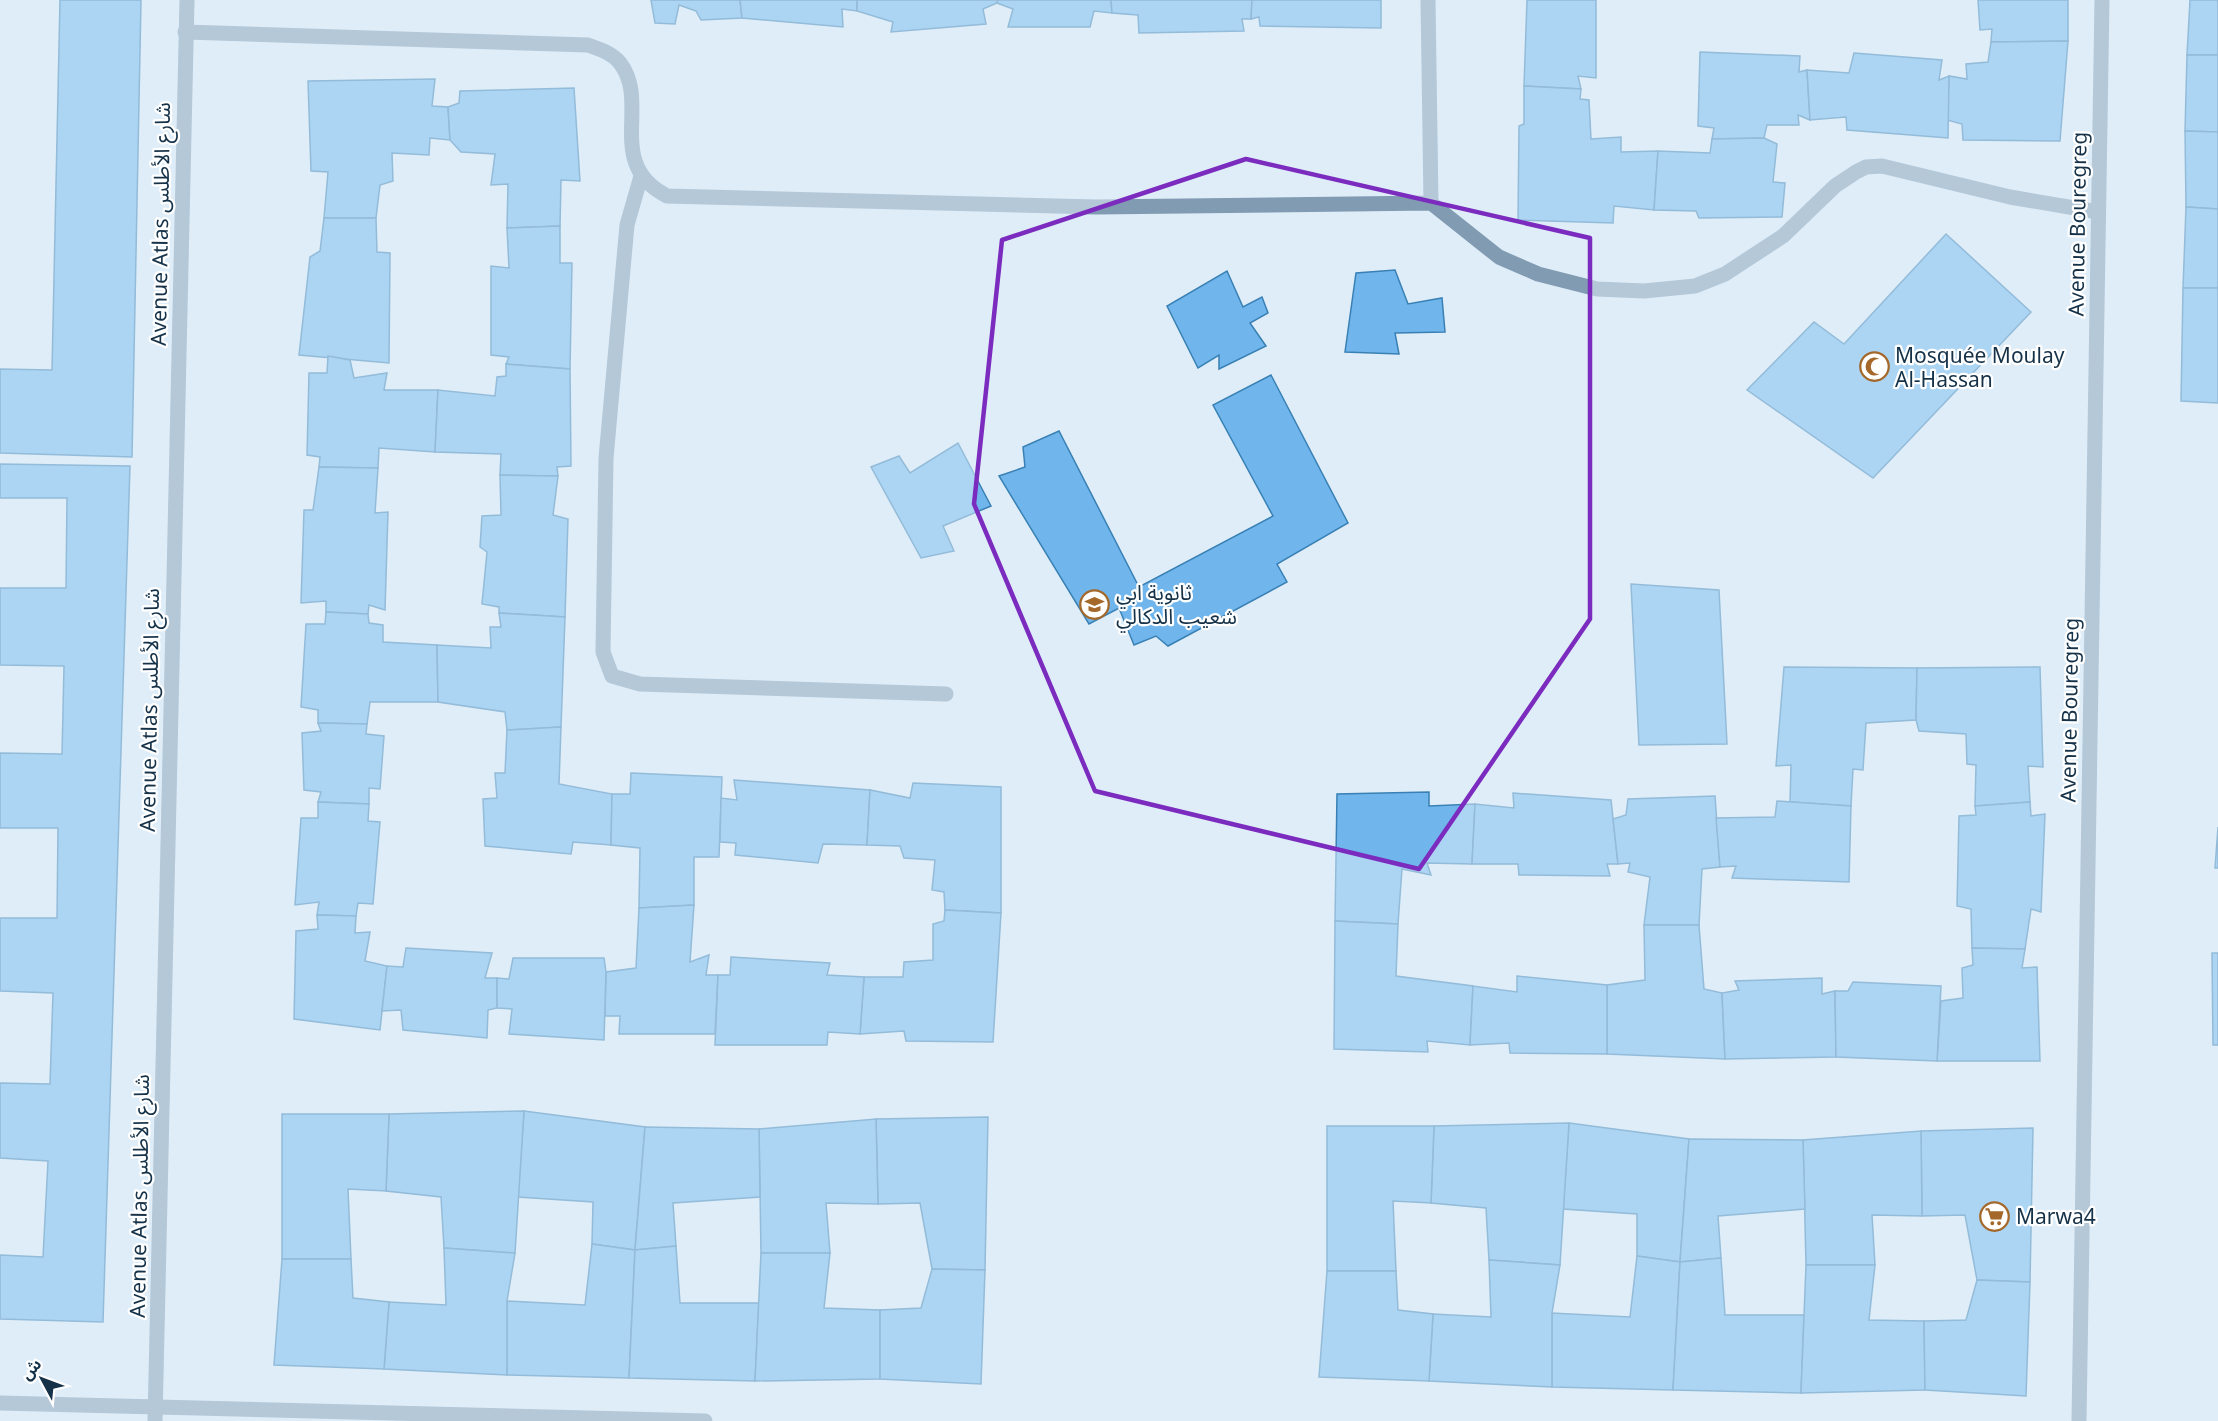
<svg xmlns="http://www.w3.org/2000/svg" width="2218" height="1421" font-family="'Noto Sans','Noto Sans Arabic',sans-serif">
  <style>
    .building { fill: #70b6ed; stroke: #3980b4; stroke-width: 1.5 }
    .lines { fill: none; stroke-linecap: round; stroke-linejoin: round }
    .lane { stroke: #809bb2; stroke-width: 15 }
    .street { stroke: #809bb2; stroke-width: 15 }
    .marked { fill: none; stroke: #7b2cbf; stroke-width: 4.5; stroke-linejoin: round }
    .labels { text-anchor: middle; dominant-baseline: central; stroke-width: 4.5; stroke-linejoin: round; paint-order: stroke }
    .street-label { font-size: 21px; fill: #153249; stroke: #fff }
    .poi-label { font-size: 21px; fill: #153249; stroke: #fff; text-anchor: start }
  </style>
  <rect width="100%" height="100%" fill="#dfedf8"/>
  <g class="building">
    <polygon points="60,0 141,0 132,457 0,453 0,369 52,370"/>
    <polygon points="651,0 740,0 742,18 701,20 696,11 679,5 675,24 655,23"/>
    <polygon points="740,0 857,0 857,11 842,9 843,27 742,18"/>
    <polygon points="857,0 998,0 997,3 983,9 986,24 891,32 893,22 857,11"/>
    <polygon points="998,0 1111,0 1112,13 1094,11 1090,27 1008,27 1013,9 997,3"/>
    <polygon points="1111,0 1252,0 1251,19 1242,19 1244,31 1139,33 1138,15 1112,13"/>
    <polygon points="1252,0 1381,0 1381,28 1260,26 1259,17 1251,19"/>
    <polygon points="1527,0 1596,0 1596,78 1578,76 1581,89 1524,86"/>
    <polygon points="1978,0 2068,0 2068,41 1991,42 1992,29 1980,30"/>
    <polygon points="2190,0 2218,0 2218,55 2187,55"/>
    <polygon points="2068,41 2060,141 1963,140 1962,124 1947,120 1949,76 1967,79 1966,64 1988,62 1991,42"/>
    <polygon points="1700,52 1800,56 1799,72 1807,70 1810,120 1798,115 1799,125 1767,125 1764,138 1712,139 1714,128 1698,126"/>
    <polygon points="1854,53 1942,60 1939,80 1949,76 1948,138 1847,130 1846,117 1810,120 1807,70 1849,73"/>
    <polygon points="2187,55 2218,55 2218,132 2185,131"/>
    <polygon points="435,79 432,106 448,107 450,140 430,138 429,155 392,153 393,181 380,185 376,218 324,218 328,172 311,171 308,81"/>
    <polygon points="1524,86 1581,89 1580,99 1589,100 1591,139 1621,137 1621,152 1658,151 1654,210 1614,206 1613,223 1518,220 1519,126 1524,124"/>
    <polygon points="574,88 580,181 561,180 560,226 507,228 508,184 491,185 495,154 461,152 450,140 448,107 459,103 460,91"/>
    <polygon points="2185,131 2218,132 2218,209 2186,207"/>
    <polygon points="1764,138 1777,144 1773,182 1785,183 1782,217 1699,218 1696,211 1654,210 1658,151 1710,153 1712,139"/>
    <polygon points="2186,207 2218,209 2218,288 2183,288"/>
    <polygon points="324,218 376,218 377,252 390,253 389,363 299,355 310,257 320,251"/>
    <polygon points="560,226 560,263 572,263 570,369 506,364 509,357 491,355 491,266 509,268 507,228"/>
    <polygon points="1946,234 2031,312 1873,478 1747,390 1814,322 1844,344"/>
    <polygon points="1395,270 1408,304 1442,298 1445,332 1395,333 1399,354 1345,352 1356,273"/>
    <polygon points="1227,271 1243,307 1262,297 1268,313 1250,323 1266,346 1219,369 1219,355 1198,368 1167,306"/>
    <polygon points="2183,288 2218,288 2218,403 2181,401"/>
    <polygon points="328,356 350,360 354,378 387,373 384,390 438,390 435,452 379,448 378,468 319,467 320,457 307,455 309,373 327,373"/>
    <polygon points="506,364 570,369 571,466 557,467 558,476 500,475 501,454 435,452 438,390 495,396 497,377 506,376"/>
    <polygon points="1271,375 1348,523 1277,564 1287,582 1168,646 1156,636 1134,645 1119,608 1089,624 999,476 1025,467 1023,447 1059,431 1139,587 1273,516 1213,405"/>
    <polygon points="958,443 991,506 943,526 954,551 921,558 871,467 899,456 910,473"/>
    <polygon points="0,464 130,466 103,1322 0,1319 0,1255 43,1257 48,1161 0,1158 0,1083 50,1084 53,993 0,991 0,918 57,918 58,828 0,828 0,753 62,754 64,666 0,665 0,588 66,588 67,498 0,498"/>
    <polygon points="319,467 378,468 375,513 388,512 385,610 369,605 368,614 326,612 326,601 301,603 304,510 313,510"/>
    <polygon points="500,475 558,476 553,515 568,519 565,617 499,613 499,607 482,604 487,552 480,547 482,516 501,515"/>
    <polygon points="1631,584 1719,590 1727,744 1639,745"/>
    <polygon points="326,612 368,614 369,623 383,625 383,642 437,645 438,702 370,702 367,724 318,723 318,710 301,707 306,624 325,624"/>
    <polygon points="499,613 565,617 561,727 507,730 505,712 438,702 437,645 491,648 490,627 501,627"/>
    <polygon points="1784,667 1917,668 1916,720 1866,723 1863,770 1853,769 1851,806 1790,802 1791,765 1776,766"/>
    <polygon points="2040,667 2043,767 2028,766 2030,802 1975,806 1976,765 1967,764 1966,734 1919,731 1916,720 1917,668"/>
    <polygon points="318,723 367,724 366,734 384,736 380,789 369,788 369,804 318,802 321,792 304,790 302,733 321,731"/>
    <polygon points="561,727 559,784 612,794 611,845 573,842 571,854 485,846 483,799 497,798 495,773 505,773 507,730"/>
    <polygon points="631,773 722,777 719,857 694,857 694,905 639,908 640,848 611,845 612,794 630,794"/>
    <polygon points="734,780 870,790 867,845 823,844 818,863 735,855 736,843 720,842 721,798 737,800"/>
    <polygon points="913,783 1001,787 1001,913 945,910 944,892 932,890 935,860 904,858 900,846 867,845 870,790 910,798"/>
    <polygon points="1429,792 1429,806 1475,804 1472,864 1427,863 1431,875 1402,869 1398,924 1335,921 1337,794"/>
    <polygon points="1513,793 1611,800 1618,864 1607,864 1610,876 1519,875 1518,864 1472,864 1475,804 1514,808"/>
    <polygon points="1715,796 1720,867 1702,869 1699,925 1644,925 1650,877 1628,872 1630,863 1618,864 1613,819 1626,815 1628,799"/>
    <polygon points="1777,801 1851,806 1849,882 1732,878 1736,866 1720,867 1716,818 1775,817"/>
    <polygon points="318,802 369,804 368,821 380,822 373,904 358,903 356,916 317,915 319,902 295,905 301,818 318,818"/>
    <polygon points="2030,802 2031,816 2045,814 2041,912 2031,909 2025,949 1972,948 1971,909 1957,906 1959,816 1976,815 1975,806"/>
    <polygon points="2218,827 2218,868 2215,868"/>
    <polygon points="694,905 690,962 709,955 706,975 718,975 715,1034 619,1034 620,1016 605,1016 606,972 636,968 639,908"/>
    <polygon points="945,910 1001,913 993,1042 906,1041 904,1031 860,1034 864,977 903,977 904,962 933,960 933,924 944,921"/>
    <polygon points="317,915 356,916 355,933 370,932 365,961 387,966 380,1030 294,1019 296,931 318,929"/>
    <polygon points="1335,921 1398,924 1396,976 1473,986 1470,1045 1427,1041 1428,1052 1334,1049"/>
    <polygon points="1644,925 1699,925 1704,989 1722,993 1725,1059 1607,1054 1607,985 1645,980"/>
    <polygon points="406,948 492,953 485,978 497,978 497,1008 488,1010 487,1038 403,1030 401,1010 382,1011 387,966 403,967"/>
    <polygon points="1972,948 2025,949 2022,968 2037,967 2040,1061 1937,1061 1941,1001 1963,998 1962,968 1973,965"/>
    <polygon points="2212,953 2218,953 2218,1045 2213,1045"/>
    <polygon points="731,957 830,963 827,975 864,977 860,1034 828,1032 827,1045 715,1045 718,975 730,975"/>
    <polygon points="513,958 604,958 606,972 604,1040 509,1034 512,1009 497,1008 497,978 509,979"/>
    <polygon points="1517,976 1607,985 1607,1054 1510,1053 1509,1043 1470,1045 1473,986 1517,992"/>
    <polygon points="1822,978 1822,994 1835,991 1836,1057 1725,1059 1722,993 1739,990 1735,981"/>
    <polygon points="1853,982 1941,986 1937,1061 1836,1057 1835,991 1848,991"/>
    <polygon points="524,1111 645,1127 635,1250 592,1244 593,1202 518,1197"/>
    <polygon points="524,1111 515,1253 444,1248 441,1197 386,1191 389,1114"/>
    <polygon points="282,1114 389,1114 386,1191 348,1189 351,1259 282,1259"/>
    <polygon points="988,1117 985,1270 932,1269 920,1203 878,1204 876,1119"/>
    <polygon points="876,1119 878,1204 826,1203 830,1253 761,1253 759,1129"/>
    <polygon points="1569,1123 1689,1139 1680,1262 1637,1256 1637,1214 1563,1209"/>
    <polygon points="1569,1123 1560,1265 1489,1260 1486,1208 1431,1203 1434,1126"/>
    <polygon points="1327,1126 1434,1126 1431,1203 1393,1201 1396,1271 1327,1271"/>
    <polygon points="645,1127 759,1129 760,1197 673,1203 676,1246 635,1250"/>
    <polygon points="2033,1128 2030,1282 1977,1280 1965,1215 1922,1216 1921,1131"/>
    <polygon points="1921,1131 1922,1216 1872,1215 1875,1265 1806,1265 1803,1140"/>
    <polygon points="1689,1139 1803,1140 1805,1209 1718,1216 1721,1258 1680,1262"/>
    <polygon points="592,1244 635,1250 629,1378 507,1375 507,1301 585,1305"/>
    <polygon points="676,1246 680,1303 759,1303 755,1381 629,1378 635,1250"/>
    <polygon points="444,1248 515,1253 507,1301 507,1375 384,1369 389,1302 446,1305"/>
    <polygon points="761,1253 830,1253 824,1308 880,1310 880,1379 755,1381"/>
    <polygon points="1637,1256 1680,1262 1673,1390 1552,1387 1552,1313 1630,1317"/>
    <polygon points="1721,1258 1725,1315 1804,1315 1801,1393 1673,1390 1680,1262"/>
    <polygon points="282,1259 351,1259 353,1298 389,1302 384,1369 274,1365"/>
    <polygon points="1489,1260 1560,1265 1552,1313 1552,1387 1429,1381 1433,1314 1491,1317"/>
    <polygon points="1806,1265 1875,1265 1869,1320 1924,1321 1925,1390 1801,1393"/>
    <polygon points="932,1269 985,1270 981,1384 880,1379 880,1310 921,1308"/>
    <polygon points="1327,1271 1396,1271 1398,1310 1433,1314 1429,1381 1319,1377"/>
    <polygon points="1977,1280 2030,1282 2026,1396 1925,1390 1924,1321 1966,1320"/>
  </g>
  <g class="lines">
    <polyline class="lane" points="641,176 627,225 606,458 603,652 612,676 640,684 946,694"/>
    <g class="street">
      <polyline points="1428,0 1431,203"/>
      <path d="M185 32 588 45C599 49 612 53 620 63 651 103 604 164 667 196L1096 207 1431 203 1499 257 1538 274 1597 289 1644 291 1695 286 1725 274 1783 236 1835 186 1856 172 1866 167 1882 166 2010 197 2098 212"/>
      <polyline points="0,1403 705,1421"/>
      <polyline points="155,1421 187,0"/>
      <polyline points="2079,1421 2102,0"/>
    </g>
  </g>
  <path d="M0 0H2218V1421H0ZM1246 159 1590 238V619L1419 869 1095 791 974 504 1002 240Z" fill="#dfedf8" fill-opacity=".55" fill-rule="evenodd"/>
  <path class="marked" d="M1246 159 1590 238V619L1419 869 1095 791 974 504 1002 240Z"/>
  <defs>
    <symbol id="mosque-ring" viewBox="-11 -11 22 22"><circle r="9.5" fill="#fff" stroke="#a4692a" stroke-width="1.5"/><path d="M3.5-4.9A6 6 0 1 0 3.5 4.9A5 5 0 1 1 3.5-4.9Z" fill="#a4692a"/></symbol>
    <symbol id="school-ring" viewBox="-11 -11 22 22"><circle r="9.5" fill="#fff" stroke="#a4692a" stroke-width="1.5"/><path d="M0-5L7-2L0 1L-7-2ZM-4 1L0 2.5L4 1V4Q0 6-4 4Z" fill="#a4692a"/></symbol>
    <symbol id="supermarket-ring" viewBox="-11 -11 22 22"><circle r="9.5" fill="#fff" stroke="#a4692a" stroke-width="1.5"/><path d="M-6-5.5h2.5l.6 2H6L4.5 2H-2.5L-4.4-4H-6ZM-1.5 3.2a1.3 1.3 0 1 0 .1 0ZM3 3.2a1.3 1.3 0 1 0 .1 0Z" fill="#a4692a"/></symbol>
  </defs>
  <g fill-rule="evenodd">
    <use href="#mosque-ring" x="1858" y="350" width="33" height="33"/>
    <use href="#school-ring" x="1078" y="588" width="33" height="33"/>
    <use href="#supermarket-ring" x="1978" y="1200" width="33" height="33"/>
  </g>
  <g class="labels">
    <g class="street-label">
      <text transform="translate(160 224) rotate(-89)">Avenue Atlas شارع الأطلس</text>
      <text transform="translate(2077 224) rotate(-89)">Avenue Bouregreg</text>
      <text transform="translate(149 710) rotate(-89)">Avenue Atlas شارع الأطلس</text>
      <text transform="translate(2069 710) rotate(-89)">Avenue Bouregreg</text>
      <text transform="translate(139 1196) rotate(-89)">Avenue Atlas شارع الأطلس</text>
    </g>
    <g class="poi-label">
      <text x="1895" y="355">Mosquée Moulay<tspan x="1895" dy="24">Al-Hassan</tspan></text>
      <text x="1116" y="592">ثانوية ابي<tspan x="1116" dy="24">شعيب الدكالي</tspan></text>
      <text x="2016" y="1216">Marwa4</text>
    </g>
  </g>
  <g transform="translate(42 1379) rotate(311)" stroke="#ffffff" stroke-width="4.5" paint-order="stroke">
  <path d="M0-4.5L10 22L0 15L-10 22Z" fill="#153249"/>
  <text y="-9" font-size="16" font-weight="bold" text-anchor="middle" fill="#153249">ش</text>
  </g>
</svg>
